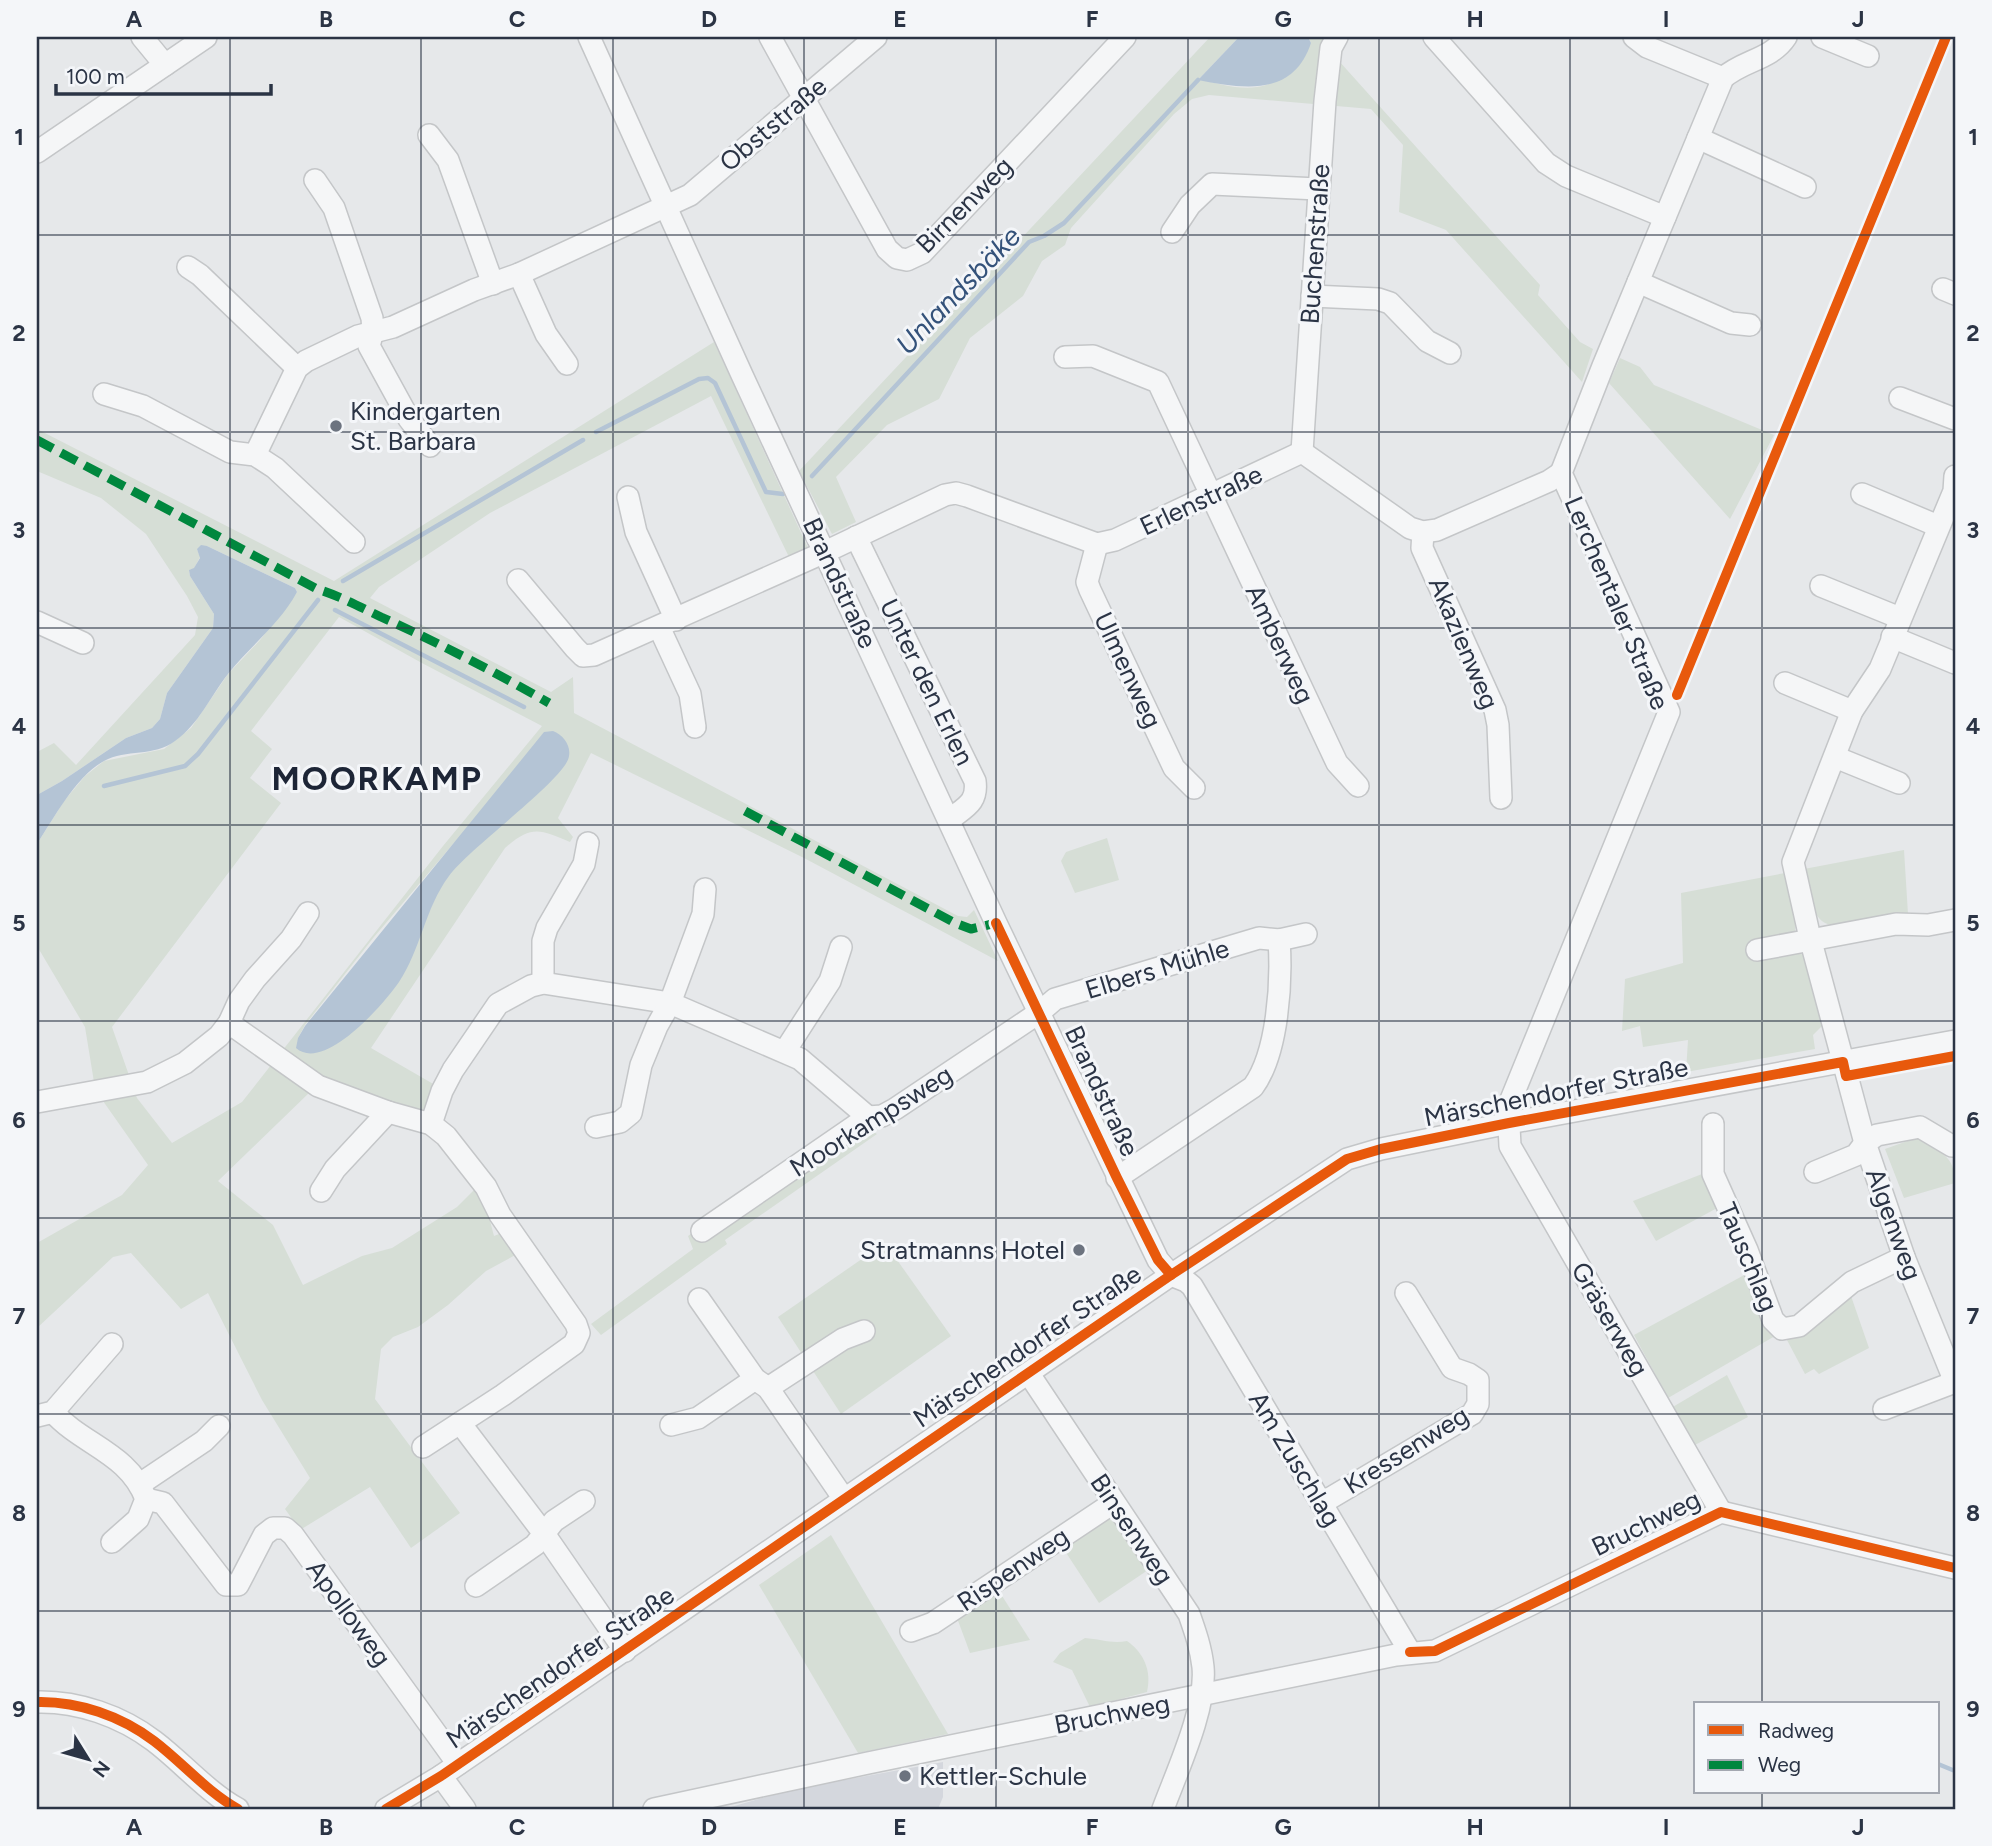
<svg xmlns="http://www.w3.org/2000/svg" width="1992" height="1846" font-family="Figtree,sans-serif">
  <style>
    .built { fill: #d4d7dd }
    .green { fill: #d6ded6; fill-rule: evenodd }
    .water { fill: #b4c4d5 }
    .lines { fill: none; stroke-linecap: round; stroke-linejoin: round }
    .stream { stroke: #b4c4d5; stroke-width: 4.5 }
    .minor-casing { stroke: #c4c6c8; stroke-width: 24 }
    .minor { stroke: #f5f6f7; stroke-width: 21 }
    .quiet { stroke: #00873e; stroke-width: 9; stroke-dasharray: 18 9; stroke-linecap: butt }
    .cycleway-casing { stroke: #f4f6f9; stroke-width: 15 }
    .cycleway { stroke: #e8590c; stroke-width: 10 }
    .grid { fill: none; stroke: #2b3445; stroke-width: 2; stroke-opacity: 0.55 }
    .poi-dot { fill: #6c737f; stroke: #f4f6f9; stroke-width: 2.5 }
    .labels { text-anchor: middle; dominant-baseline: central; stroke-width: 6; stroke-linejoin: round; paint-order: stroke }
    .street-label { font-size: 26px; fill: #2b3445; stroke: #f4f6f9 }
    .poi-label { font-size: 26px; fill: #2b3445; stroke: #f4f6f9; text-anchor: start }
    .water-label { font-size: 28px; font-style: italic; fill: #34527a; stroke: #f4f6f9 }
    .district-label { font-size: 33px; font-weight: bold; letter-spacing: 2px; fill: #1d2536; stroke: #f4f6f9 }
    .neatline { fill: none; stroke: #2b3445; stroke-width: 2.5 }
    .grid-label { font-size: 23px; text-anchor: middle; font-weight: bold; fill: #2b3445 }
  </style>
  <rect width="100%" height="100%" fill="#e6e8ea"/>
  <polygon class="built" points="943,1762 943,1797 938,1809 724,1809 790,1790"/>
  <g class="green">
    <path d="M1210 37H1239L1199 79C1219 84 1245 92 1266 85 1278 81 1300 53 1311 43L1308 37H1347L1341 47 1339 61 1540 285 1538 295 1580 342 1593 349 1582 382 1446 230 1399 212 1403 145 1371 109 1209 95 1192 99 1174 114 1071 228 1065 245 1042 261 1023 296 970 338 939 399 887 425 836 477 856 522 832 534 799 471 923 339 926 340Z"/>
    <path d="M714 342 808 548 789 557 711 396 490 513 379 587 370 598 551 692 573 677 574 713 958 916 967 917 974 910 998 961 804 858 591 753 558 818 573 837 570 842C540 829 531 825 505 848L371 1048 435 1085 425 1108 414 1113 310 1092 218 1181 273 1225 303 1285 362 1256 392 1248 457 1207 477 1187 485 1202 494 1236 504 1232 519 1253 486 1271 448 1305 418 1327 393 1337 381 1349 375 1399 460 1513 411 1548 370 1487 300 1530 285 1509 310 1478 262 1400 208 1293 181 1309 131 1253 113 1257 37 1328V1243L122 1195 148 1165 103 1101 94 1082 85 1027 37 946V844L64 801 85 776 104 761 164 749 191 728 228 674 260 640 297 592 295 588 207 546 197 549 200 557 194 569 189 570 190 576 214 614 213 628 167 693 160 719 152 728 126 738 62 781 37 795V752L54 743 76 765 195 635 198 617 187 596 146 534 101 498 37 471V429L334 581ZM339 617 420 662 542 726 443 846 242 1102 172 1143 137 1098 112 1027 281 803 250 778 272 749 251 731ZM485 839 454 868 438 891 411 955 298 1038 305 1025 374 937 454 843Z"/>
    <polygon points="1620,358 1640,367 1654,385 1774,435 1730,519 1609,383"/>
    <polygon points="1107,838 1119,880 1075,893 1061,861 1066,852"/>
    <path d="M1904 850 1908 914 1894 913 1832 925C1810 923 1809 887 1804 869Z"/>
    <polygon points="1785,873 1796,922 1795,931 1788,936 1749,941 1754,959 1799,952 1806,958 1823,1025 1813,1035 1815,1049 1686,1072 1688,1040 1643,1047 1640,1026 1622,1031 1625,979 1683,963 1681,893"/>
    <polygon points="854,1120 877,1134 725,1240 727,1244 601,1335 591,1324 693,1249 688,1236"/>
    <path d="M1916 1138C1939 1152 1955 1154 1955 1183L1904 1198 1885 1149Z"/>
    <polygon points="1702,1174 1719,1207 1656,1241 1633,1201"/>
    <polygon points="885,1243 951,1336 841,1414 778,1317"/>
    <polygon points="1748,1273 1775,1336 1668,1398 1634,1335"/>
    <polygon points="1851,1296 1869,1348 1819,1374 1814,1369 1805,1374 1787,1340"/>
    <polygon points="1727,1375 1748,1417 1693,1446 1671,1408"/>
    <polygon points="1102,1519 1109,1519 1115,1522 1148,1570 1099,1603 1061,1545"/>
    <polygon points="831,1535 948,1734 858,1753 759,1585"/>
    <polygon points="997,1588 1030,1640 970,1653 957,1618"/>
    <path d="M1085 1638C1100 1639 1112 1644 1127 1641 1144 1653 1152 1671 1147 1692L1090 1707 1072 1670 1053 1662 1060 1653Z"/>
  </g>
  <g class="water">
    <path d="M1239 37H1308L1311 43C1293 97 1244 89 1198 80Z"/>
    <path d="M201 545 207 546 295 588 297 592C280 624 250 646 228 674 210 697 199 724 175 741 154 757 126 749 104 761 76 776 54 818 37 844V795L62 781 126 738 152 728 160 719 167 693 213 628 214 614 190 576 189 570 194 568 200 558 197 549Z"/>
    <path d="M553 731C563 735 571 745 569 756 567 778 469 848 449 876 425 908 421 949 399 982 384 1004 324 1073 296 1048L298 1038 305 1026 544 732Z"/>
  </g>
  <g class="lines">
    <g class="stream">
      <polyline points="596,432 699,379 708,378 715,383 766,492 783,494"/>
      <polyline points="812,476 1029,242 1044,236 1064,223 1198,80"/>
      <polyline points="343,581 583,440"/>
      <polyline points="335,610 524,707"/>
      <polyline points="104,786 185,766 198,754 318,600"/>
      <polyline points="1938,1764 1955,1771"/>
    </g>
    <defs>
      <g id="minor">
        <polyline points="142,37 165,65"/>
        <polyline points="589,37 742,375 996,923 1158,1260 1171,1275 1186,1281 1192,1286 1410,1652"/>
        <polyline points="770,37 887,249 897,258 907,260 922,253 1125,37"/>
        <polyline points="1434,37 1546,163 1566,176 1665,217"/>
        <polyline points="1634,37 1647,47 1723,78"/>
        <polyline points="1822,37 1868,56"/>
        <polyline points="429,135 448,160 493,284"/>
        <polyline points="1698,138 1805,187"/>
        <polyline points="37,152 206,37"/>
        <polyline points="315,180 334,208 372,318 373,331 369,346 409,419 430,446"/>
        <polyline points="1172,232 1190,205 1212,184 1318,189"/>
        <polyline points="188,267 200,275 297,368"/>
        <polyline points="519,274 546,334 567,364"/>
        <polyline points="1638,282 1731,323 1750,325"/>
        <polyline points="1943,289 1955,294"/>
        <polyline points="1312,296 1378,299 1390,303 1427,341 1450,353"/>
        <polyline points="1065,357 1093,356 1158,382 1329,746 1337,763 1358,786"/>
        <polyline points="104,394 143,406 230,452 255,455 275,468 354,542"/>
        <polyline points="1900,398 1955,419"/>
        <polyline points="1302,452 1325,101 1331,48 1337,37"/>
        <polyline points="1302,452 1410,528 1423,532 1437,530 1549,481 1561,473"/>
        <polyline points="255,455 297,368 306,361 358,336 393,327 474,290 519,274 690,195 876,37"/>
        <polyline points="1955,476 1954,491 1880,669 1852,711 1793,862 1810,938 1865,1143 1904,1257 1955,1382"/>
        <polyline points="1862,494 1938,526"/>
        <polyline points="628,497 636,532 676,620"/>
        <polyline points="1423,532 1422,548 1495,710 1498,725 1501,798"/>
        <path d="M856 537 975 781C978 803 965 807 949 820"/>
        <polyline points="1097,544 1087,582 1090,590 1174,768 1194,788"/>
        <polyline points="518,580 575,648 583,656 594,655 825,552 945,495 956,493 967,496 1097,544 1115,540 1302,452"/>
        <polyline points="1821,586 1900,618"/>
        <polyline points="37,622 83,643"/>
        <polyline points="659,627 690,694 695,727"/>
        <polyline points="1892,637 1955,663"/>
        <polyline points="1785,683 1852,711"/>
        <polyline points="1835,757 1899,783"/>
        <polyline points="1757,950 1896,924 1928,925 1955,920"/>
        <polyline points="543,983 543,941 547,928 584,864 588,843"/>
        <polyline points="229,1023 318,1086 388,1112 431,1124 446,1136 486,1187 500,1215 576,1324 579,1333 574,1344 503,1395 423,1447"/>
        <polyline points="785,1051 830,981 841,947"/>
        <polyline points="37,1102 147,1082 185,1063 219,1036 229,1023 239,1001 255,979 291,939 308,913"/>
        <polyline points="431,1124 442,1091 453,1070 498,1004 531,986 543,983 670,1003 800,1059 868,1117"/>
        <polyline points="1713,1124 1713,1174 1747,1250 1773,1320 1782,1329 1799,1326 1852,1282 1904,1257"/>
        <polyline points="596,1127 620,1122 631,1113 641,1065 657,1026 670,1003 703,914 705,889"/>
        <polyline points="1815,1172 1856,1155 1865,1143 1877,1135 1920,1127 1952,1146 1955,1145"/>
        <path d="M1117 1178 1253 1087C1278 1053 1282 982 1279 940"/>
        <polyline points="321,1191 335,1169 388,1112"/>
        <polyline points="702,1231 868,1117 882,1116 895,1109 1040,1012 1055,999 1259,938 1279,940 1306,934"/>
        <polyline points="699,1299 755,1379 768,1388 844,1499"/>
        <path d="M1029 1374 1189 1614C1195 1631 1201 1648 1203 1667 1207 1707 1177 1771 1163 1809"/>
        <polyline points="768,1388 843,1339 864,1331"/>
        <polyline points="1884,1409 1955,1382"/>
        <path d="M53 1412C82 1445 129 1453 146 1499L138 1519 112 1542"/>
        <polyline points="37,1416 53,1412 112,1344"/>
        <polyline points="460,1423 545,1535 625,1651"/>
        <polyline points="671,1425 698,1418 755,1379"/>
        <polyline points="140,1484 204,1441 219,1426"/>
        <polyline points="146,1499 163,1503 226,1585 238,1585 264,1535 273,1528 285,1528 293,1535 458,1764"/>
        <polyline points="1322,1503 1472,1414 1478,1404 1478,1380 1469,1374 1452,1368 1406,1293"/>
        <path d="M1721 1512 1510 1146 1508 1107 1669 712 1561 473 1603 366 1723 78C1743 60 1771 60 1786 37"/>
        <polyline points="476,1586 535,1545 554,1521 584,1501"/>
        <polyline points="911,1631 933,1623 1113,1503"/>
        <path d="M37 1702C78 1701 121 1716 154 1741 183 1763 206 1791 238 1809"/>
        <polyline points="441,1776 465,1809"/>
        <polyline points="386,1809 441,1776 1171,1275 1347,1159 1381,1149 1509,1123 1955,1041"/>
        <polyline points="654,1809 868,1763 1396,1655 1435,1651 1721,1512 1955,1568"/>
      </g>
    </defs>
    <use href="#minor" class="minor-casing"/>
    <use href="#minor" class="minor"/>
    <g class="quiet">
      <path d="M37 440 317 589C340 596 360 607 381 617 439 643 495 672 549 703"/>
      <polyline points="745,811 955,923 971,929 996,923"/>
    </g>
    <defs>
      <g id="cycleway">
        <polyline points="1677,695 1946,37"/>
        <polyline points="996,923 1117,1178 1158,1260 1171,1275"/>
        <polyline points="1410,1652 1435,1651 1721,1512 1955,1568"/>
        <path d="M37 1702C78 1701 121 1716 154 1741 183 1763 206 1791 238 1809"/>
        <polyline points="386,1809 441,1776 1171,1275 1347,1159 1381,1149 1509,1123 1843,1062 1846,1076 1955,1056"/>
      </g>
    </defs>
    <use href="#cycleway" class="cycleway-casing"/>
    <use href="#cycleway" class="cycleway"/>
  </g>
  <path class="grid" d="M230 37V1809M421 37V1809M613 37V1809M804 37V1809M996 37V1809M1188 37V1809M1379 37V1809M1570 37V1809M1762 37V1704M37 235H1955M37 432H1955M37 628H1955M37 825H1955M37 1021H1955M37 1218H1955M37 1414H1955M37 1611H1955M1762 1792V1809"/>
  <g class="poi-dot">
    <circle cx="336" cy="426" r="7"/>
    <circle cx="1079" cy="1250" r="7"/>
    <circle cx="905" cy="1776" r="7"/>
  </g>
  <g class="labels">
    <g class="street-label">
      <text transform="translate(773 124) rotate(-40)">Obststraße</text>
      <text transform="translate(964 205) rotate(-45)">Birnenweg</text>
      <text transform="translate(1315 244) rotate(-86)">Buchenstraße</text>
      <text transform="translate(1201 500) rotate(-25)">Erlenstraße</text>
      <text transform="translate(840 583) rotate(65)">Brandstraße</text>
      <text transform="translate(1617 603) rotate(67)">Lerchentaler Straße</text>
      <text transform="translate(1464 643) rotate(67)">Akazienweg</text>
      <text transform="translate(1280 644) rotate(65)">Amberweg</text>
      <text transform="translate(1128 670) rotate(65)">Ulmenweg</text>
      <text transform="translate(927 682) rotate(64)">Unter den Erlen</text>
      <text transform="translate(1157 969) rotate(-17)">Elbers Mühle</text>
      <text transform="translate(1102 1091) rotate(65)">Brandstraße</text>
      <text transform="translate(1556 1092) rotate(-11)">Märschendorfer Straße</text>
      <text transform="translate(871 1121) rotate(-32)">Moorkampsweg</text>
      <text transform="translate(1894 1224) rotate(70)">Algenweg</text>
      <text transform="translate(1748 1257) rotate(67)">Tauschlag</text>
      <text transform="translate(1610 1319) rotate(60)">Gräserweg</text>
      <text transform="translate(1027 1346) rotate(-34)">Märschendorfer Straße</text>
      <text transform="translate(1406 1450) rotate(-32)">Kressenweg</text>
      <text transform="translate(1295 1459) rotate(59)">Am Zuschlag</text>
      <text transform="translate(1646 1523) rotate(-26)">Bruchweg</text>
      <text transform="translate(1132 1529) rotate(56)">Binsenweg</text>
      <text transform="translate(1013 1569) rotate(-34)">Rispenweg</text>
      <text transform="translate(349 1613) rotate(54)">Apolloweg</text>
      <text transform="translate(560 1667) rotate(-34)">Märschendorfer Straße</text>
      <text transform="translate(1112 1714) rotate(-11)">Bruchweg</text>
    </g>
    <g class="poi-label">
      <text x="350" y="411">Kindergarten<tspan x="350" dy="30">St. Barbara</tspan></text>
      <text x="1065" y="1250" text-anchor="end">Stratmanns Hotel</text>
      <text x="919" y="1776">Kettler-Schule</text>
    </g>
    <g class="water-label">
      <text transform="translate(958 290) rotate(-46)">Unlandsbäke</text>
    </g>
    <g class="district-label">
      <text x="377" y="778">MOORKAMP</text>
    </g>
  </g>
  <rect width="1992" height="1846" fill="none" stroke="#f4f6f9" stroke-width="77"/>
  <rect x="1694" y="1702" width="245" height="91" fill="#f4f6f9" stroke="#a4a8b1" stroke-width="2"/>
  <rect x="1708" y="1725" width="35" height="10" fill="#e8590c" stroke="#a4a8b1" stroke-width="2"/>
  <text x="1758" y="1738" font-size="21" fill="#2b3445">Radweg</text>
  <rect x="1708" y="1760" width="35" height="10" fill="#00873e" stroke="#a4a8b1" stroke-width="2"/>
  <text x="1758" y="1772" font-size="21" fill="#2b3445">Weg</text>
  <g transform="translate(88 1759) rotate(127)" stroke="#f4f6f9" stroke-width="5" paint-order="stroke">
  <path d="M0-5L12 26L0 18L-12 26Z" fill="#2b3445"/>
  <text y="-10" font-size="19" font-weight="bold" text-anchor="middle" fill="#2b3445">N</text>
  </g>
  <path d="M56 84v10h215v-10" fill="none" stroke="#2b3445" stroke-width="3.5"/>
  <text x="66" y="84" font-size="21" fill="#2b3445" stroke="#f4f6f9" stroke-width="5" paint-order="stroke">100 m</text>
  <rect x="38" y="38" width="1916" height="1770" class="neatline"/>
  <g class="grid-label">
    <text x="134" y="27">A</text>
    <text x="326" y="27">B</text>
    <text x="517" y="27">C</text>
    <text x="709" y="27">D</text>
    <text x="900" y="27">E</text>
    <text x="1092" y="27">F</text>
    <text x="1283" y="27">G</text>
    <text x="1475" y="27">H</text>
    <text x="1666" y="27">I</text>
    <text x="1858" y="27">J</text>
    <text x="19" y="145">1</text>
    <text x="1973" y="145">1</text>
    <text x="19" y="341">2</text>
    <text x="1973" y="341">2</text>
    <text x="19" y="538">3</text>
    <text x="1973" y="538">3</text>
    <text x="19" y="734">4</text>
    <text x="1973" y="734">4</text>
    <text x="19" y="931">5</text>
    <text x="1973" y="931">5</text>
    <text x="19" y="1128">6</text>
    <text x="1973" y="1128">6</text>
    <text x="19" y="1324">7</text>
    <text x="1973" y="1324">7</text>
    <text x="19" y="1521">8</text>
    <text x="1973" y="1521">8</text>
    <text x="19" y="1717">9</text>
    <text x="1973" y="1717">9</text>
    <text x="134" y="1835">A</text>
    <text x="326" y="1835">B</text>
    <text x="517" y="1835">C</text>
    <text x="709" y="1835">D</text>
    <text x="900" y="1835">E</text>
    <text x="1092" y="1835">F</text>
    <text x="1283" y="1835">G</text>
    <text x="1475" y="1835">H</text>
    <text x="1666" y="1835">I</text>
    <text x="1858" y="1835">J</text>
  </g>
</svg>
